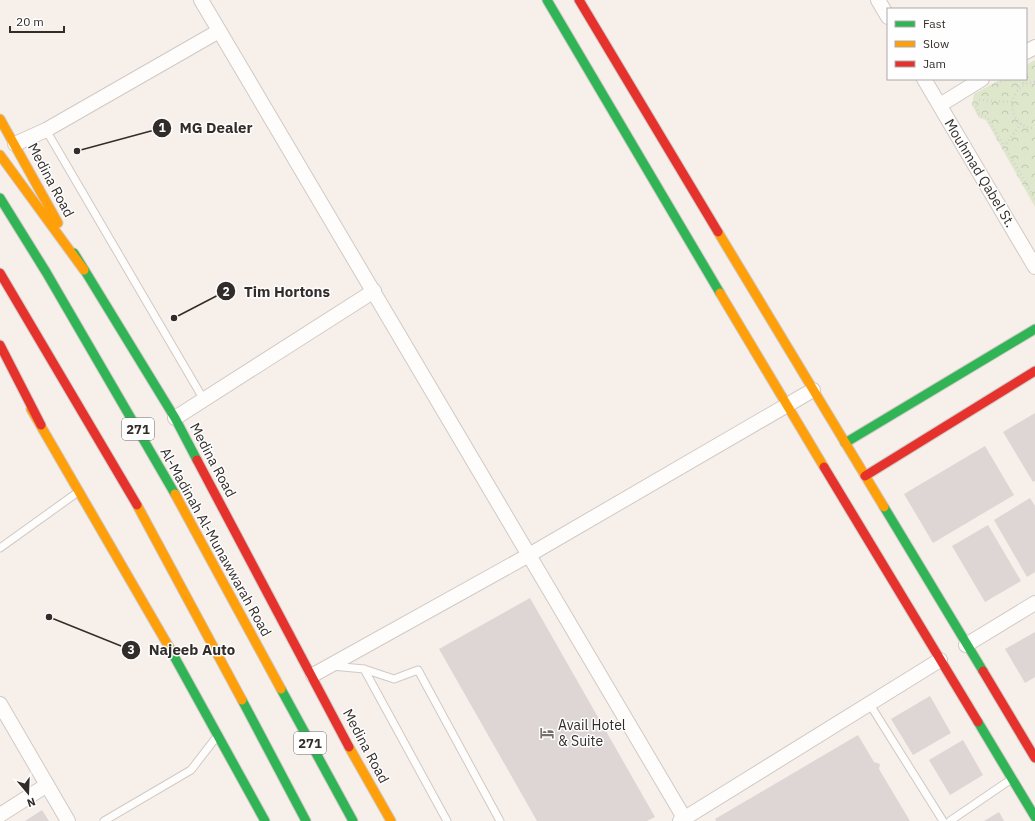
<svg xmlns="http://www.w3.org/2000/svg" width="1035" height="821" font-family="'IBM Plex Sans',sans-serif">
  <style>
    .park { fill: url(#park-crowns) }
    .building { fill: #ddd6d4 }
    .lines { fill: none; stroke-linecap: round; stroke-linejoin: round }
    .lane-casing { stroke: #d0cac6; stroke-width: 9 }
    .street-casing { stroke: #d0cac6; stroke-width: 16 }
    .fast-casing { stroke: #d0cac6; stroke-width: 11 }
    .slow-casing { stroke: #d0cac6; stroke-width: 11 }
    .jam-casing { stroke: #d0cac6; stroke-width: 11 }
    .path { stroke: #d4d1cf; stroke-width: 2.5; stroke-dasharray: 1 3; stroke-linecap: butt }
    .lane { stroke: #fefdfc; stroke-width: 7 }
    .street { stroke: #fefdfc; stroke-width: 14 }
    .fast { stroke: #30b455; stroke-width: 9 }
    .slow { stroke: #ff9f0a; stroke-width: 9 }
    .jam { stroke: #e5322d; stroke-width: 9 }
    .labels { text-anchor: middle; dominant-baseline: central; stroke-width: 3; stroke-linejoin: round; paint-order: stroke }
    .shield { fill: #fefefe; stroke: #6f6c6a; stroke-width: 1 }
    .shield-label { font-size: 13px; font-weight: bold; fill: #322d2a }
    .street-label { font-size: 14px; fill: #322d2a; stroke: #fefefe }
    .poi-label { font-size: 14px; fill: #322d2a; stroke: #fefefe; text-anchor: start }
    .leader { fill: none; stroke: #322d2a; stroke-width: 1.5 }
    .callout-dot { fill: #322d2a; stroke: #fefefe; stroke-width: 1.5 }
    .mark-label { font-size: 12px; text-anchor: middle; font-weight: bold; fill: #fff }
    .callout-label { font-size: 15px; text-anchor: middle; font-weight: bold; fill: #322d2a; stroke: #fefefe; stroke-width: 3; stroke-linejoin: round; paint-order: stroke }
  </style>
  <defs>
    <pattern id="park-crowns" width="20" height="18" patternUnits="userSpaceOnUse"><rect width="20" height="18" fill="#dee7cb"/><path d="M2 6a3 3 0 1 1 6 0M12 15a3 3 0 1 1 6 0" fill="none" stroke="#bfc6ae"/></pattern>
  </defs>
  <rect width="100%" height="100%" fill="#f7efea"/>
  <polygon class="park" points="1035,60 1035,207 986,120 979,118 972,105 974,94 1001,79 1026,79 1026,65"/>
  <g class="building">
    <polygon points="1035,413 1035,481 1033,482 1003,432"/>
    <polygon points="985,446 1014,495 933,543 904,494"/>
    <polygon points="1030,498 1035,506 1035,572 1027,577 994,520"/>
    <polygon points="988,525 1021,581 985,602 952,546"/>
    <polygon points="530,598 655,817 647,821 537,821 439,649"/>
    <polygon points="1035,632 1035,677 1025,683 1005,649"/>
    <polygon points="930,696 951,733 913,755 891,719"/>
    <polygon points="858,735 874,762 880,764 879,769 910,821 716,821 715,819"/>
    <polygon points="963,740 983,775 950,795 929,760"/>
    <polygon points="42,810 49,821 25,821"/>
    <polygon points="999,812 1004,821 984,821"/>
  </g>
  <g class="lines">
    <defs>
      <g id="lane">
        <polyline points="46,130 204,400"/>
        <polyline points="0,548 78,492"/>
        <polyline points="332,666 364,669 447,821"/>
        <polyline points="364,669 394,679 418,670 500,821"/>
        <polyline points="869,703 943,821"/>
        <polyline points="104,821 191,770 215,739"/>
        <polyline points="950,821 1010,780"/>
      </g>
      <g id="street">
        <polyline points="201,0 686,821"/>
        <polyline points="878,0 888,17"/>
        <polyline points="1026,52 1035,47"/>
        <polyline points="924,79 1035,267"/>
        <polyline points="940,105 982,79"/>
        <polyline points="15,144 46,130 219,31"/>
        <polyline points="175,418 374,291"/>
        <polyline points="966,645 1035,603"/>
        <polyline points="313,675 529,555 813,390"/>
        <polyline points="0,704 68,821"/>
        <polyline points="0,815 47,785"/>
        <polyline points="680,821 940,660"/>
      </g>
      <g id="fast">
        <polyline points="547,0 720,293"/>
        <polyline points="0,198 46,272 175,494"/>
        <polyline points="74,253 175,418 197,460"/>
        <polyline points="845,443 1035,329"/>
        <polyline points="884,507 983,671"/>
        <polyline points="169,647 265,821"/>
        <polyline points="281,689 353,821"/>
        <polyline points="242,700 306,821"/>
        <polyline points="978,722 1035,817"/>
      </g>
      <g id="slow">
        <polyline points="0,119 58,223"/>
        <polyline points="0,155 84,270"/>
        <polyline points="718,232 884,507"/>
        <polyline points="720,293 824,467"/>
        <polyline points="31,409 169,647"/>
        <polyline points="175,494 281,689"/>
        <polyline points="137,505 242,700"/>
        <polyline points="349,747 391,821"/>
      </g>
      <g id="jam">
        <polyline points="579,0 718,232"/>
        <polyline points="0,273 137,505"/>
        <polyline points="0,345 41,425"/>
        <polyline points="197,460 349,747"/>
        <polyline points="824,467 978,722"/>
        <polyline points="865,476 1035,371"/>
        <polyline points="983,671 1035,758"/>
      </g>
    </defs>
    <use href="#lane" class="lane-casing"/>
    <use href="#street" class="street-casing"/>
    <use href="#fast" class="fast-casing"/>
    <use href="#slow" class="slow-casing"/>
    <use href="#jam" class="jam-casing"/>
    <g class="path">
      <polyline points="1021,79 1024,84"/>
      <path d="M1035 82C1005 83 1005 129 1035 128"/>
      <polyline points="997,84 1005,79"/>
      <polyline points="979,100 1012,102"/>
      <polyline points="975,102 979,115 987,117 1035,199"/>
      <polyline points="1004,147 1021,124"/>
    </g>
    <use href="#lane" class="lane"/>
    <use href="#street" class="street"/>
    <use href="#fast" class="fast"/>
    <use href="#slow" class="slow"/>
    <use href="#jam" class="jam"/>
  </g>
  <defs>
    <symbol id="hotel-bare" viewBox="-9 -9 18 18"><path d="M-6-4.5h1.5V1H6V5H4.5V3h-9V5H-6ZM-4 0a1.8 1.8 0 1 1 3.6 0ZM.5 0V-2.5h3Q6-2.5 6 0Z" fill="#77716d" stroke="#fefefe" stroke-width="2.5" paint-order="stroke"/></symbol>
  </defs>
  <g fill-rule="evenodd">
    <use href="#hotel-bare" x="537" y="723" width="20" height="20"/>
  </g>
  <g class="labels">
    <g class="shield">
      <rect x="122" y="418" width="32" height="22" rx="3"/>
      <rect x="294" y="732" width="32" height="22" rx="3"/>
    </g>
    <g class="shield-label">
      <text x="138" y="429">271</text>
      <text x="310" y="743">271</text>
    </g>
    <g class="street-label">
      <text transform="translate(980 173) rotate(59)">Mouhmad Qabel St.</text>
      <text transform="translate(51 180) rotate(62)">Medina Road</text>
      <text transform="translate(213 460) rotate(62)">Medina Road</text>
      <text transform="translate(216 542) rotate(61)">Al-Madinah Al-Munawwarah Road</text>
      <text transform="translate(366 746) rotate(62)">Medina Road</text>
    </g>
    <g class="poi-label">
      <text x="558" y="725">Avail Hotel<tspan x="558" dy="16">&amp; Suite</tspan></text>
    </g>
  </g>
  <path class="leader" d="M77 151L162 128M174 318L226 291M49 617L131 650"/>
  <g class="callout-dot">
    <circle cx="77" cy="151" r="4"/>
    <circle cx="174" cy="318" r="4"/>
    <circle cx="49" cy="617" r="4"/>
    <circle cx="162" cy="128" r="10"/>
    <circle cx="226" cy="291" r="10"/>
    <circle cx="131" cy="650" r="10"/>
  </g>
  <g class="mark-label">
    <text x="162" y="132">1</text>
    <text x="226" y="296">2</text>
    <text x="131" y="654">3</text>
  </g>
  <g class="callout-label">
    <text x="216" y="133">MG Dealer</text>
    <text x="287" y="297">Tim Hortons</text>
    <text x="192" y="655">Najeeb Auto</text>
  </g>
  <rect x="887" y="8" width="140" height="72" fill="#fefefe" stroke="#acaaa9"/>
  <rect x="895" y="21" width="20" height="6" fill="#30b455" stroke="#acaaa9"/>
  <text x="923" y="28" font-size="12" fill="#322d2a">Fast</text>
  <rect x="895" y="41" width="20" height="6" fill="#ff9f0a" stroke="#acaaa9"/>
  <text x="923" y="48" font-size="12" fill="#322d2a">Slow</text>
  <rect x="895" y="61" width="20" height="6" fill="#e5322d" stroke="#acaaa9"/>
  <text x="923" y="68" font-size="12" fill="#322d2a">Jam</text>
  <g transform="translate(28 793) rotate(161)" stroke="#fefefe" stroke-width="3" paint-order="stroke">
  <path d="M0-3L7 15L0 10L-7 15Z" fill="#322d2a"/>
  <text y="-6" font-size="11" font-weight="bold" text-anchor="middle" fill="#322d2a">N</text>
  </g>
  <path d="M10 26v6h54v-6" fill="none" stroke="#322d2a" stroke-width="2"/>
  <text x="16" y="26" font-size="12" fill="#322d2a" stroke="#fefefe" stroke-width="3" paint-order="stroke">20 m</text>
</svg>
